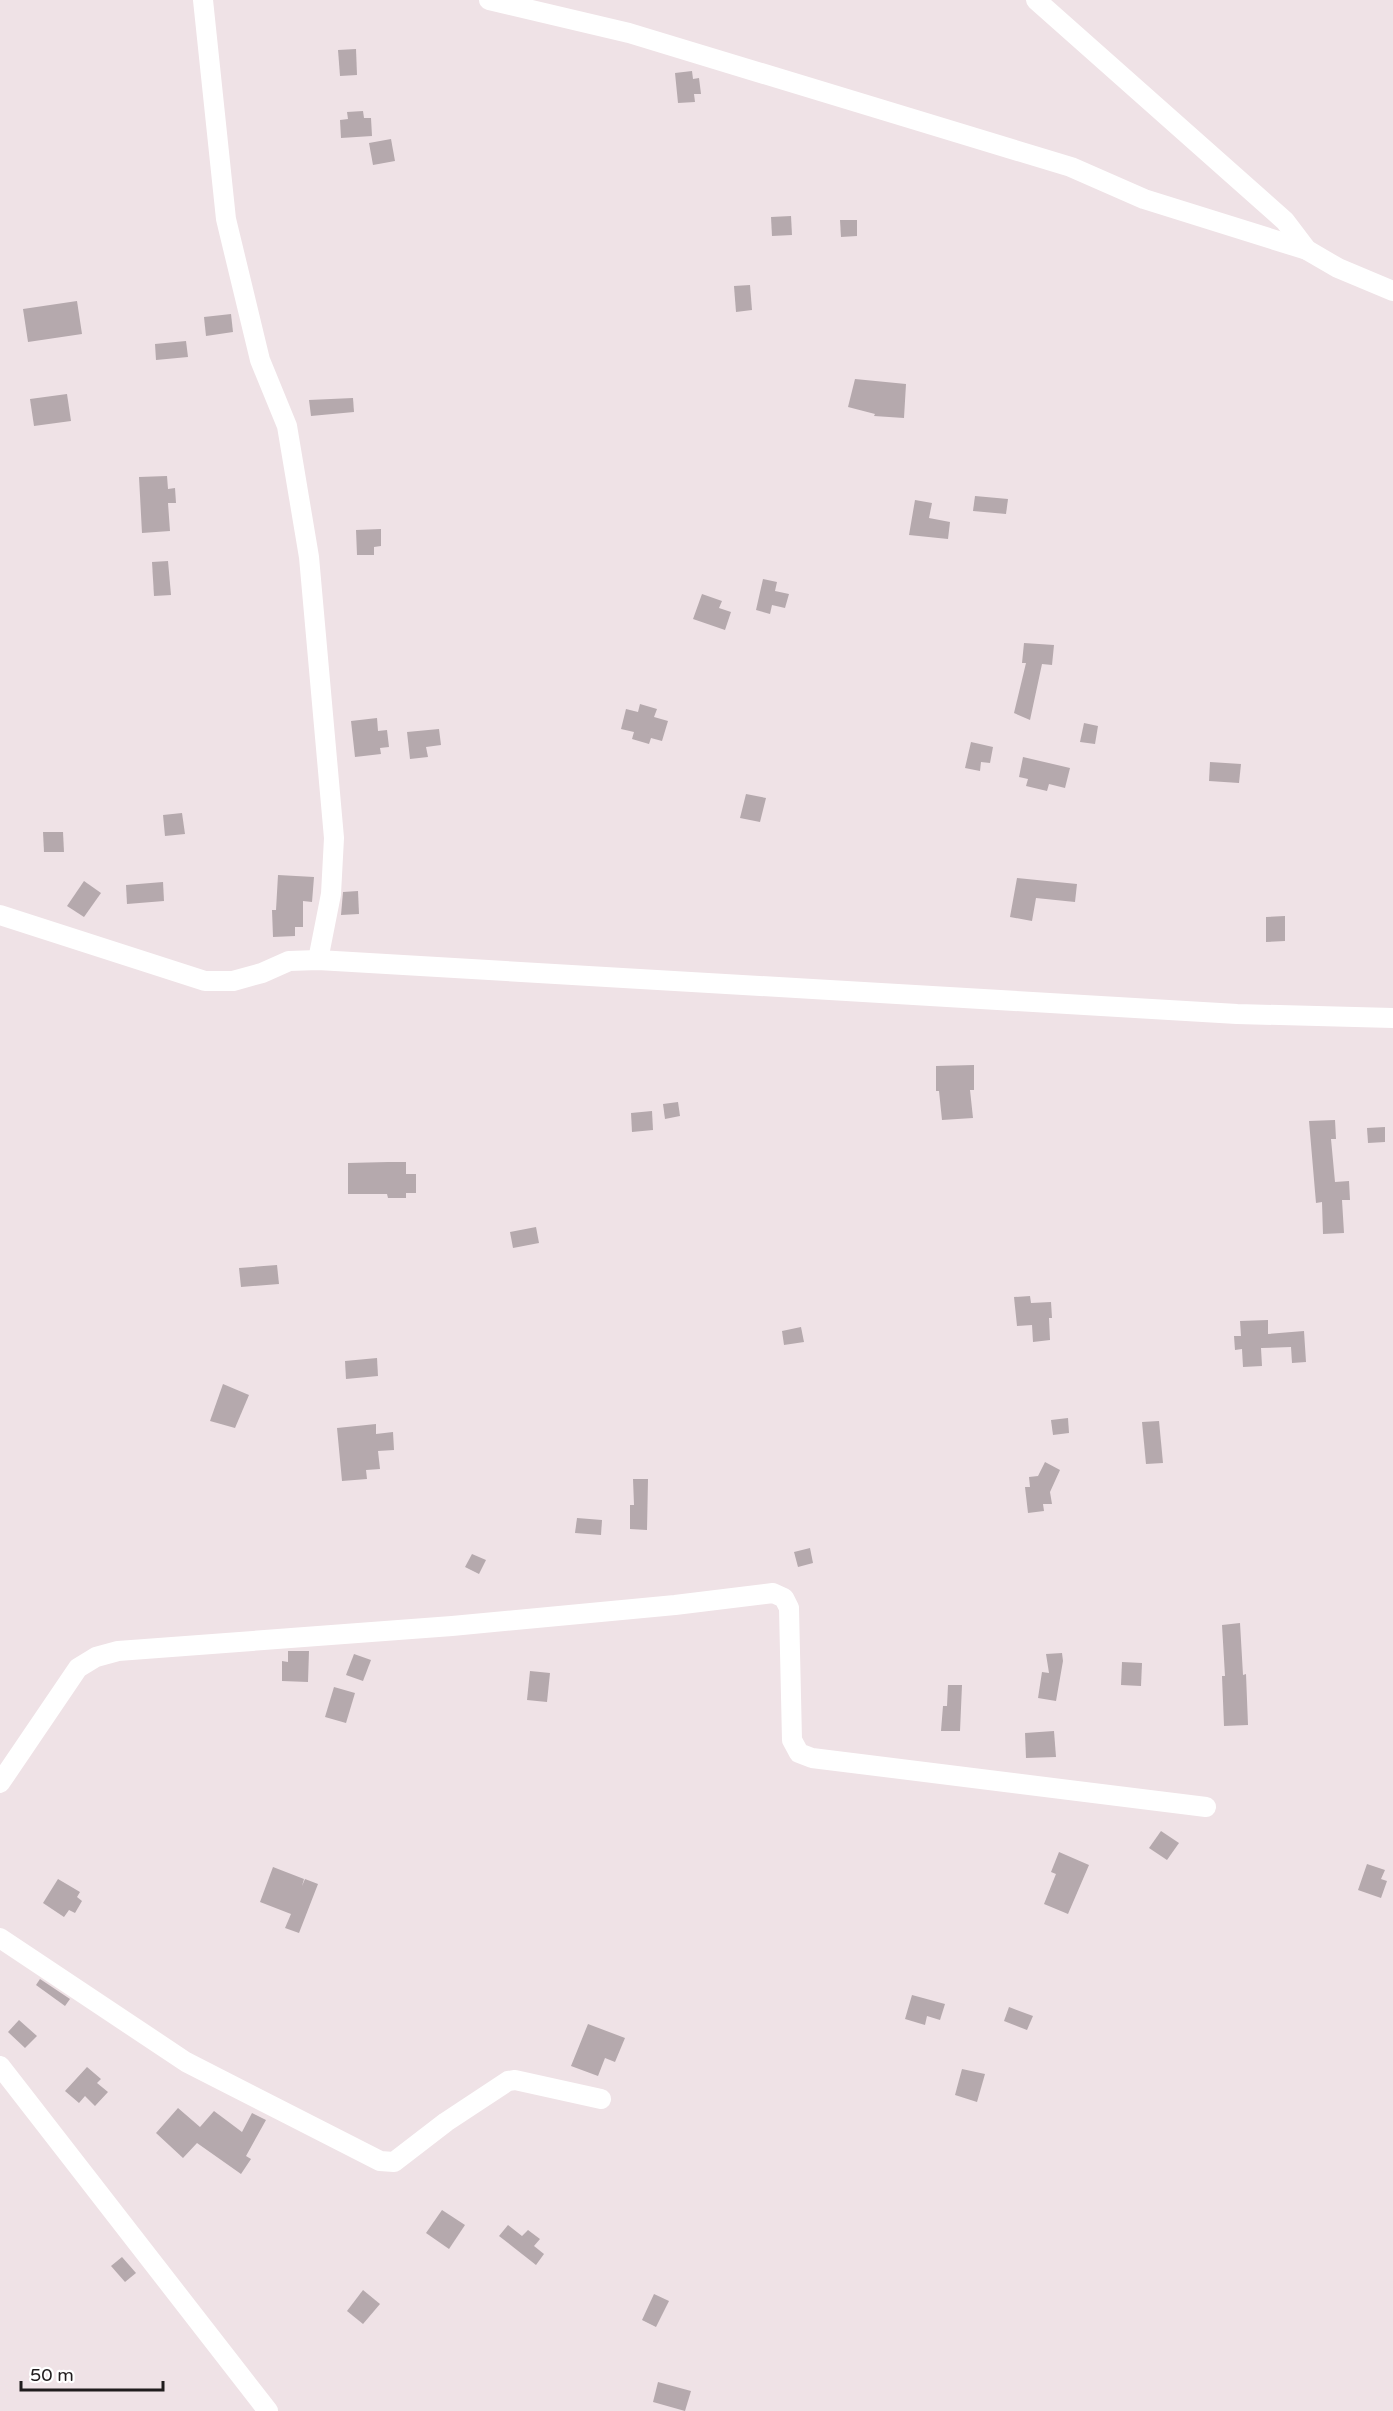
<svg xmlns="http://www.w3.org/2000/svg" width="1393" height="2411" font-family="'Varela Round',sans-serif">
  <style>
    .building { fill: #b5a9ad }
    .lines { fill: none; stroke-linecap: round; stroke-linejoin: round }
    .minor { stroke: #fff; stroke-width: 20 }
  </style>
  <rect width="100%" height="100%" fill="#efe2e6"/>
  <g class="building">
    <polygon points="356,49 357,75 340,76 338,50"/>
    <polygon points="692,71 693,79 699,78 701,94 694,94 695,102 678,103 675,73"/>
    <polygon points="363,111 364,118 371,118 372,136 341,138 340,120 348,119 347,112"/>
    <polygon points="391,139 395,161 373,165 369,143"/>
    <polygon points="791,216 792,235 772,236 771,217"/>
    <polygon points="840,220 857,220 857,236 841,237"/>
    <polygon points="750,285 752,310 736,312 734,286"/>
    <polygon points="77,301 82,334 28,342 23,309"/>
    <polygon points="231,314 233,332 206,336 204,317"/>
    <polygon points="186,341 188,357 156,360 155,344"/>
    <polygon points="855,379 906,384 904,418 874,416 875,414 848,407"/>
    <polygon points="67,394 71,421 34,426 30,399"/>
    <polygon points="353,398 354,412 311,416 309,400"/>
    <polygon points="167,476 168,489 175,488 176,503 168,503 170,531 142,533 139,477"/>
    <polygon points="975,496 1008,499 1006,514 973,511"/>
    <polygon points="915,500 932,503 929,518 950,522 948,539 909,535"/>
    <polygon points="381,529 381,546 374,547 374,555 357,555 356,530"/>
    <polygon points="168,561 171,595 154,596 152,562"/>
    <polygon points="763,579 777,582 775,591 789,594 785,608 772,605 770,614 756,610"/>
    <polygon points="702,594 722,601 719,608 731,612 725,630 693,619"/>
    <polygon points="1024,643 1054,645 1052,665 1042,664 1030,720 1014,713 1026,663 1022,663"/>
    <polygon points="640,704 657,709 654,717 668,721 662,741 651,738 649,744 632,739 634,732 621,729 626,709 638,712"/>
    <polygon points="377,718 378,731 387,730 389,747 380,748 381,754 355,757 351,721"/>
    <polygon points="1084,723 1098,726 1095,744 1080,742"/>
    <polygon points="439,729 441,745 426,747 428,757 410,759 407,732"/>
    <polygon points="971,742 993,747 990,763 981,762 980,771 965,768"/>
    <polygon points="1023,757 1070,768 1065,788 1049,784 1047,791 1026,786 1028,779 1019,777"/>
    <polygon points="1210,762 1241,764 1239,783 1209,781"/>
    <polygon points="746,794 766,798 760,822 740,818"/>
    <polygon points="182,813 185,834 165,836 163,815"/>
    <polygon points="43,832 63,832 64,852 44,852"/>
    <polygon points="278,875 314,877 312,902 303,901 303,927 295,927 295,936 273,937 272,910 276,910"/>
    <polygon points="1017,878 1077,884 1075,902 1036,898 1032,921 1010,917"/>
    <polygon points="84,881 101,893 84,917 67,906"/>
    <polygon points="163,882 164,901 127,904 126,885"/>
    <polygon points="358,891 359,914 341,915 343,892"/>
    <polygon points="1285,916 1285,941 1266,942 1266,917"/>
    <polygon points="974,1065 974,1090 970,1090 973,1118 942,1120 939,1091 936,1091 936,1066"/>
    <polygon points="678,1102 680,1116 665,1119 663,1104"/>
    <polygon points="652,1111 653,1130 632,1132 631,1113"/>
    <polygon points="1335,1120 1336,1139 1331,1139 1335,1182 1349,1181 1350,1200 1342,1200 1344,1233 1323,1234 1322,1202 1316,1203 1309,1121"/>
    <polygon points="1385,1127 1385,1142 1368,1143 1367,1128"/>
    <polygon points="388,1162 406,1162 406,1174 416,1174 416,1193 406,1193 406,1198 388,1198 387,1194 348,1194 348,1163"/>
    <polygon points="536,1227 539,1243 513,1248 510,1232"/>
    <polygon points="277,1265 279,1284 241,1287 239,1268"/>
    <polygon points="1030,1296 1031,1303 1051,1302 1052,1318 1049,1318 1050,1340 1033,1342 1032,1325 1017,1326 1014,1297"/>
    <polygon points="1268,1320 1268,1334 1304,1331 1306,1362 1292,1363 1291,1347 1261,1348 1262,1366 1243,1367 1242,1349 1235,1350 1234,1336 1241,1336 1240,1321"/>
    <polygon points="801,1327 804,1342 784,1345 782,1331"/>
    <polygon points="377,1358 378,1376 346,1379 345,1361"/>
    <polygon points="223,1384 249,1395 235,1428 210,1421"/>
    <polygon points="1068,1418 1069,1433 1053,1435 1051,1420"/>
    <polygon points="1159,1421 1163,1463 1146,1464 1142,1422"/>
    <polygon points="376,1424 376,1434 393,1432 394,1450 378,1451 380,1469 366,1470 367,1479 342,1481 337,1428"/>
    <polygon points="1045,1462 1060,1470 1050,1492 1052,1504 1043,1504 1044,1511 1028,1513 1025,1487 1030,1487 1029,1477 1038,1476"/>
    <polygon points="633,1479 648,1479 647,1530 630,1529 630,1505 634,1505"/>
    <polygon points="577,1518 602,1520 601,1535 575,1533"/>
    <polygon points="810,1548 813,1563 798,1567 794,1552"/>
    <polygon points="472,1554 486,1560 479,1574 465,1567"/>
    <polygon points="1240,1623 1243,1675 1246,1674 1248,1725 1224,1726 1222,1676 1225,1676 1222,1625"/>
    <polygon points="288,1651 309,1651 308,1682 282,1681 282,1661 288,1662"/>
    <polygon points="1062,1653 1063,1661 1056,1701 1038,1698 1042,1672 1049,1673 1046,1654"/>
    <polygon points="354,1654 371,1660 363,1681 346,1675"/>
    <polygon points="1122,1662 1142,1663 1141,1686 1121,1685"/>
    <polygon points="530,1671 550,1673 547,1702 527,1700"/>
    <polygon points="948,1685 962,1685 960,1731 941,1731 943,1706 947,1706"/>
    <polygon points="334,1687 355,1693 346,1723 325,1717"/>
    <polygon points="1054,1731 1056,1757 1026,1758 1025,1733"/>
    <polygon points="1161,1831 1179,1843 1167,1860 1149,1848"/>
    <polygon points="1059,1852 1089,1865 1068,1914 1044,1904 1056,1874 1051,1872"/>
    <polygon points="1367,1864 1385,1870 1381,1879 1387,1881 1381,1898 1358,1890"/>
    <polygon points="273,1867 304,1879 302,1886 305,1879 318,1884 299,1933 285,1928 291,1914 260,1902"/>
    <polygon points="58,1879 80,1892 77,1897 82,1901 75,1913 69,1910 64,1917 43,1903"/>
    <polygon points="40,1979 70,1999 65,2006 36,1985"/>
    <polygon points="912,1995 945,2004 940,2020 927,2016 925,2025 905,2019"/>
    <polygon points="1009,2007 1033,2016 1027,2030 1004,2021"/>
    <polygon points="19,2020 37,2036 25,2048 8,2032"/>
    <polygon points="588,2024 625,2038 615,2062 605,2058 598,2076 571,2066"/>
    <polygon points="87,2067 101,2079 97,2083 108,2092 95,2106 85,2096 79,2103 65,2091"/>
    <polygon points="962,2069 985,2074 977,2102 955,2095"/>
    <polygon points="178,2108 200,2127 214,2111 242,2132 252,2113 266,2120 246,2156 251,2159 241,2174 197,2143 183,2158 156,2133"/>
    <polygon points="442,2210 465,2225 449,2249 426,2233"/>
    <polygon points="508,2225 522,2236 528,2230 540,2239 534,2246 544,2254 536,2265 499,2236"/>
    <polygon points="122,2257 136,2273 125,2282 111,2266"/>
    <polygon points="363,2290 380,2304 363,2324 347,2311"/>
    <polygon points="654,2294 669,2301 656,2327 642,2320"/>
    <polygon points="658,2382 691,2391 685,2411 653,2402"/>
  </g>
  <g class="lines">
    <g class="minor">
      <polyline points="203,0 226,219 260,360 287,426 309,557 334,838 331,894 318,960"/>
      <polyline points="489,0 629,33 1071,167 1144,199 1307,250"/>
      <polyline points="1036,0 1285,221 1307,250 1338,268 1393,291"/>
      <polyline points="0,915 205,981 233,981 262,973 289,961 318,960 1237,1014 1393,1018"/>
      <polyline points="0,1783 78,1668 96,1657 118,1651 452,1626 675,1605 773,1593 784,1598 789,1608 792,1740 799,1753 812,1758 1206,1807"/>
      <polyline points="0,1938 186,2062 380,2161 394,2162 446,2122 508,2081 515,2080 601,2099"/>
      <polyline points="0,2066 268,2411"/>
    </g>
  </g>
  <path d="M21 2381v9h142v-9" fill="none" stroke="#201c1d" stroke-width="3"/>
  <text x="30" y="2381" font-size="18" fill="#201c1d" stroke="#ffffff" stroke-width="4.5" paint-order="stroke">50 m</text>
</svg>
